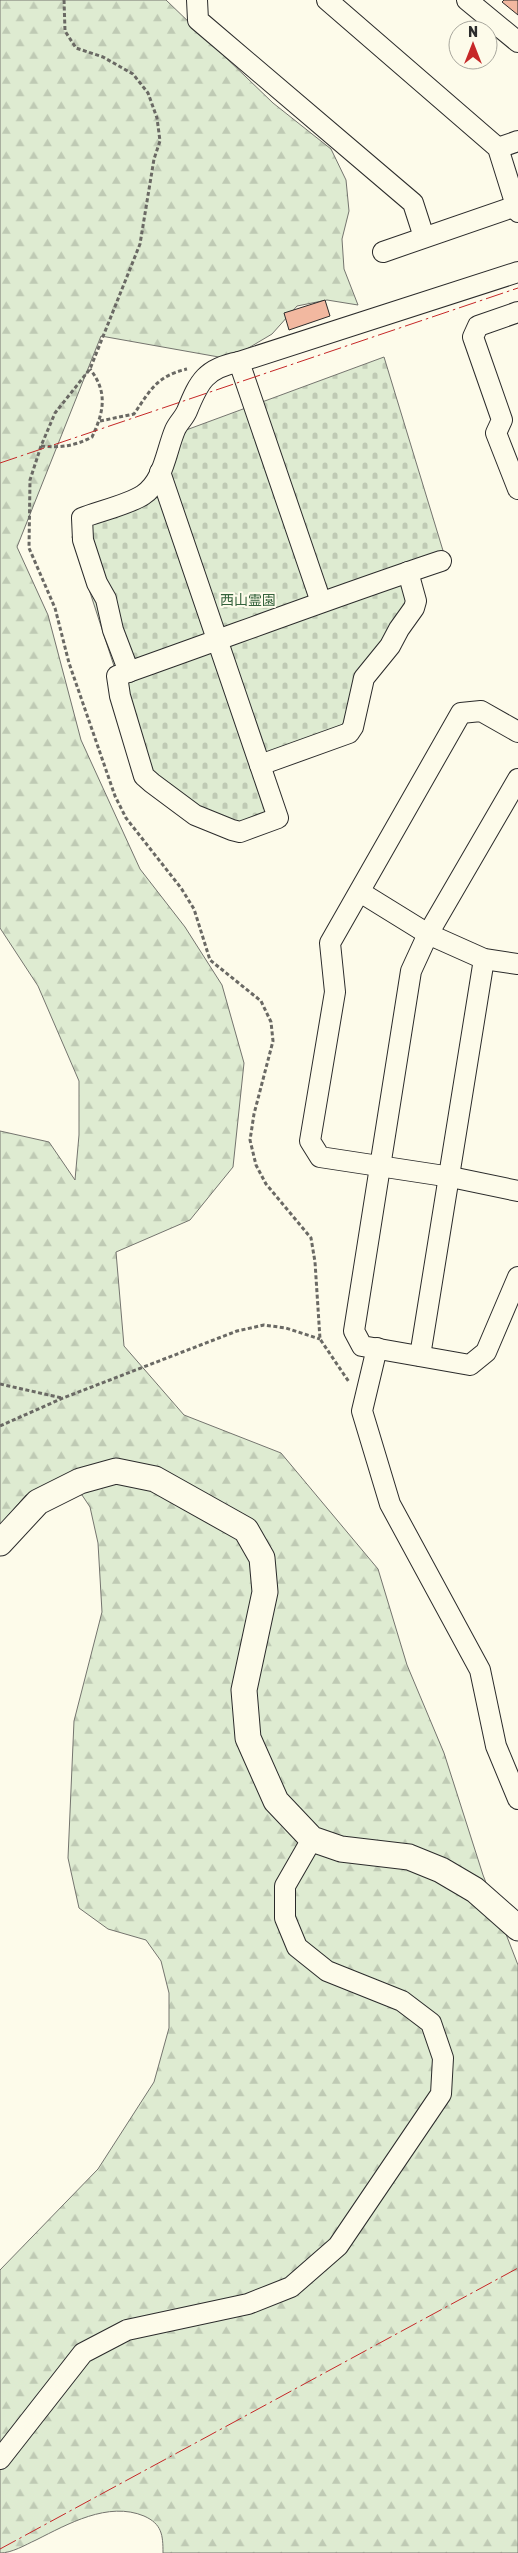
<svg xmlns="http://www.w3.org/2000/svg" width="518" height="2553" font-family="Rubik,'Noto Sans JP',sans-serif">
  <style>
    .forest { fill: url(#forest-firs); stroke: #74746e }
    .cemetery { fill: url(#cemetery-stones); stroke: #74746e }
    .building { fill: #f2b8a0; stroke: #2b2b2b }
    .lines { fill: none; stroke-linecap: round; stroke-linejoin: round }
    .minor-casing { stroke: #2b2b2b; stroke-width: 22 }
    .major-casing { stroke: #2b2b2b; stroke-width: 27 }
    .path { stroke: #6a6964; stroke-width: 3; stroke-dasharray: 4 2.5; stroke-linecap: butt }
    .minor { stroke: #fdfbea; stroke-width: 20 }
    .major { stroke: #fdfbea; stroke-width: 25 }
    .power { stroke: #c62828; stroke-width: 1; stroke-dasharray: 18 4 2.5 4; stroke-linecap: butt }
    .labels { text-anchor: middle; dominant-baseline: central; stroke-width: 4; stroke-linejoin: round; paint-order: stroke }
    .park-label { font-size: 14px; fill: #34623c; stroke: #fdfbea }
  </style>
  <defs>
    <pattern id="forest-firs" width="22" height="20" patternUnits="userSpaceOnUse" patternTransform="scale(1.25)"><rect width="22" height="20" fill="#deebd1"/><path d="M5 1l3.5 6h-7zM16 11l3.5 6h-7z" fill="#bfcab4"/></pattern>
    <pattern id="cemetery-stones" width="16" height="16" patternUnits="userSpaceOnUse" patternTransform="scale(1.25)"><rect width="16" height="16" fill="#deebd1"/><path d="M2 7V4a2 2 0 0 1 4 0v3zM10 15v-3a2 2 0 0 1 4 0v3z" fill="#bfcab4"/></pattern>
  </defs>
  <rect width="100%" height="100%" fill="#fdfbea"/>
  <path class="forest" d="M0 0H166L273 103 331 149 346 180 349 211 342 239 344 269 358 305 327 300 297 306 272 334 230 359 101 336 17 547 48 615 81 740 140 869 185 927 222 985 244 1063 233 1167 190 1220 116 1252 124 1346 184 1415 281 1453 378 1569 407 1665 444 1753 483 1875 518 1965V2553H163C163 2535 162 2524 144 2516 108 2501 68 2524 36 2540 25 2545 12 2553 0 2553V2270L98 2169 154 2082 169 2028V1993L161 1961 146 1940 108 1929 79 1908 68 1858 74 1721 102 1612 98 1543 90 1507 82 1495 62 1491 26 1495 0 1525V1131L49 1142 75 1180 79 1135V1081L38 986 0 928Z"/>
  <polygon class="cemetery" points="384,357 448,567 415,579 422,601 368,680 355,737 265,767 283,821 235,835 141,781 111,682 114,666 72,537 77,527 140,507 178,433"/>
  <g class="building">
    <polygon points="504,0 518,0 518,15 502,2"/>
    <polygon points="325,300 330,316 289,330 284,313"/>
  </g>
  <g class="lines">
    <defs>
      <g id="minor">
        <polyline points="197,0 198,20 413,203 424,237"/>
        <polyline points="327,0 498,148 518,212"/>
        <polyline points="467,0 518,42"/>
        <polyline points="498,148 518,141"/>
        <polyline points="383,252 516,206"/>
        <polyline points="518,312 478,326 473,337 502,420 496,433 518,489"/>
        <path d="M160 472 278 818 240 832 232 830 195 815 152 783 144 776 120 696 117 676C225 638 333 597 441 561"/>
        <polyline points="321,602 239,362 518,272"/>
        <path d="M129 672 113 630 106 599 97 583 83 540 82 518C97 512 130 504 143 495 164 481 166 451 175 430 178 423 184 418 187 411 199 381 206 368 239 362"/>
        <polyline points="518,732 481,711 461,713 330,943 335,992 310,1141 320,1157 451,1177 518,1191"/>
        <polyline points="260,765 349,733 353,727 364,678 390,646 399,629 414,608 416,601 408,572"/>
        <polyline points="518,779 428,934 411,971 354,1331 362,1346 470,1365 486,1352 518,1277"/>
        <polyline points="360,892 428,934 484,959 518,964"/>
        <polyline points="377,1348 362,1411 390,1504 480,1670 496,1746 518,1799"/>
        <polyline points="420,1356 484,959"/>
        <polyline points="0,2459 83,2353 127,2330 248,2304 291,2287 338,2246 441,2094 443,2058 431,2023 402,2001 327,1971 297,1947 285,1918 285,1886 312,1839"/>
      </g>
      <polyline id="major" points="0,1543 38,1502 80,1481 116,1471 155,1479 246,1530 262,1558 265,1592 244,1690 248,1738 276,1801 312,1839 341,1849 409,1857 441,1870 475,1890 518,1928"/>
    </defs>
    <use href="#minor" class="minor-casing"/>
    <use href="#major" class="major-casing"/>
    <g class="path">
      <polyline points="64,0 65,31 76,48 103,57 133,74 148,93 157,118 160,141 154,159 140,244 90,369 55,413 41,446 30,480 29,548 55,608 69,663 115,796 126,818 181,888 194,909 210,960 261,1001 271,1022 273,1041 254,1114 250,1140 256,1165 266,1184 311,1238 315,1262 320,1339 349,1382"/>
      <path d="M100 421 134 414C151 389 157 376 187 369"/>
      <path d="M41 446C60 448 75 446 92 437 104 412 108 392 90 369"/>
      <polyline points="0,1384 62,1398"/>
      <polyline points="0,1426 63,1398 237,1331 264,1325 286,1328 320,1339"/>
    </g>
    <use href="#minor" class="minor"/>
    <use href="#major" class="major"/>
    <g class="power">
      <polyline points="0,463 518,288"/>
      <polyline points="0,2549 518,2268"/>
    </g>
  </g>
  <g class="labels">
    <g class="park-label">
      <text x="248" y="600">西山霊園</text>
    </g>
  </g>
  <g transform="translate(473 45)"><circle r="24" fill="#fdfbea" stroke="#a9a89e"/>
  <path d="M0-4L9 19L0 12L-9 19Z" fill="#c62828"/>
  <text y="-8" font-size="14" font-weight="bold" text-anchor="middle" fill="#2b2b2b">N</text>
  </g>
</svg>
